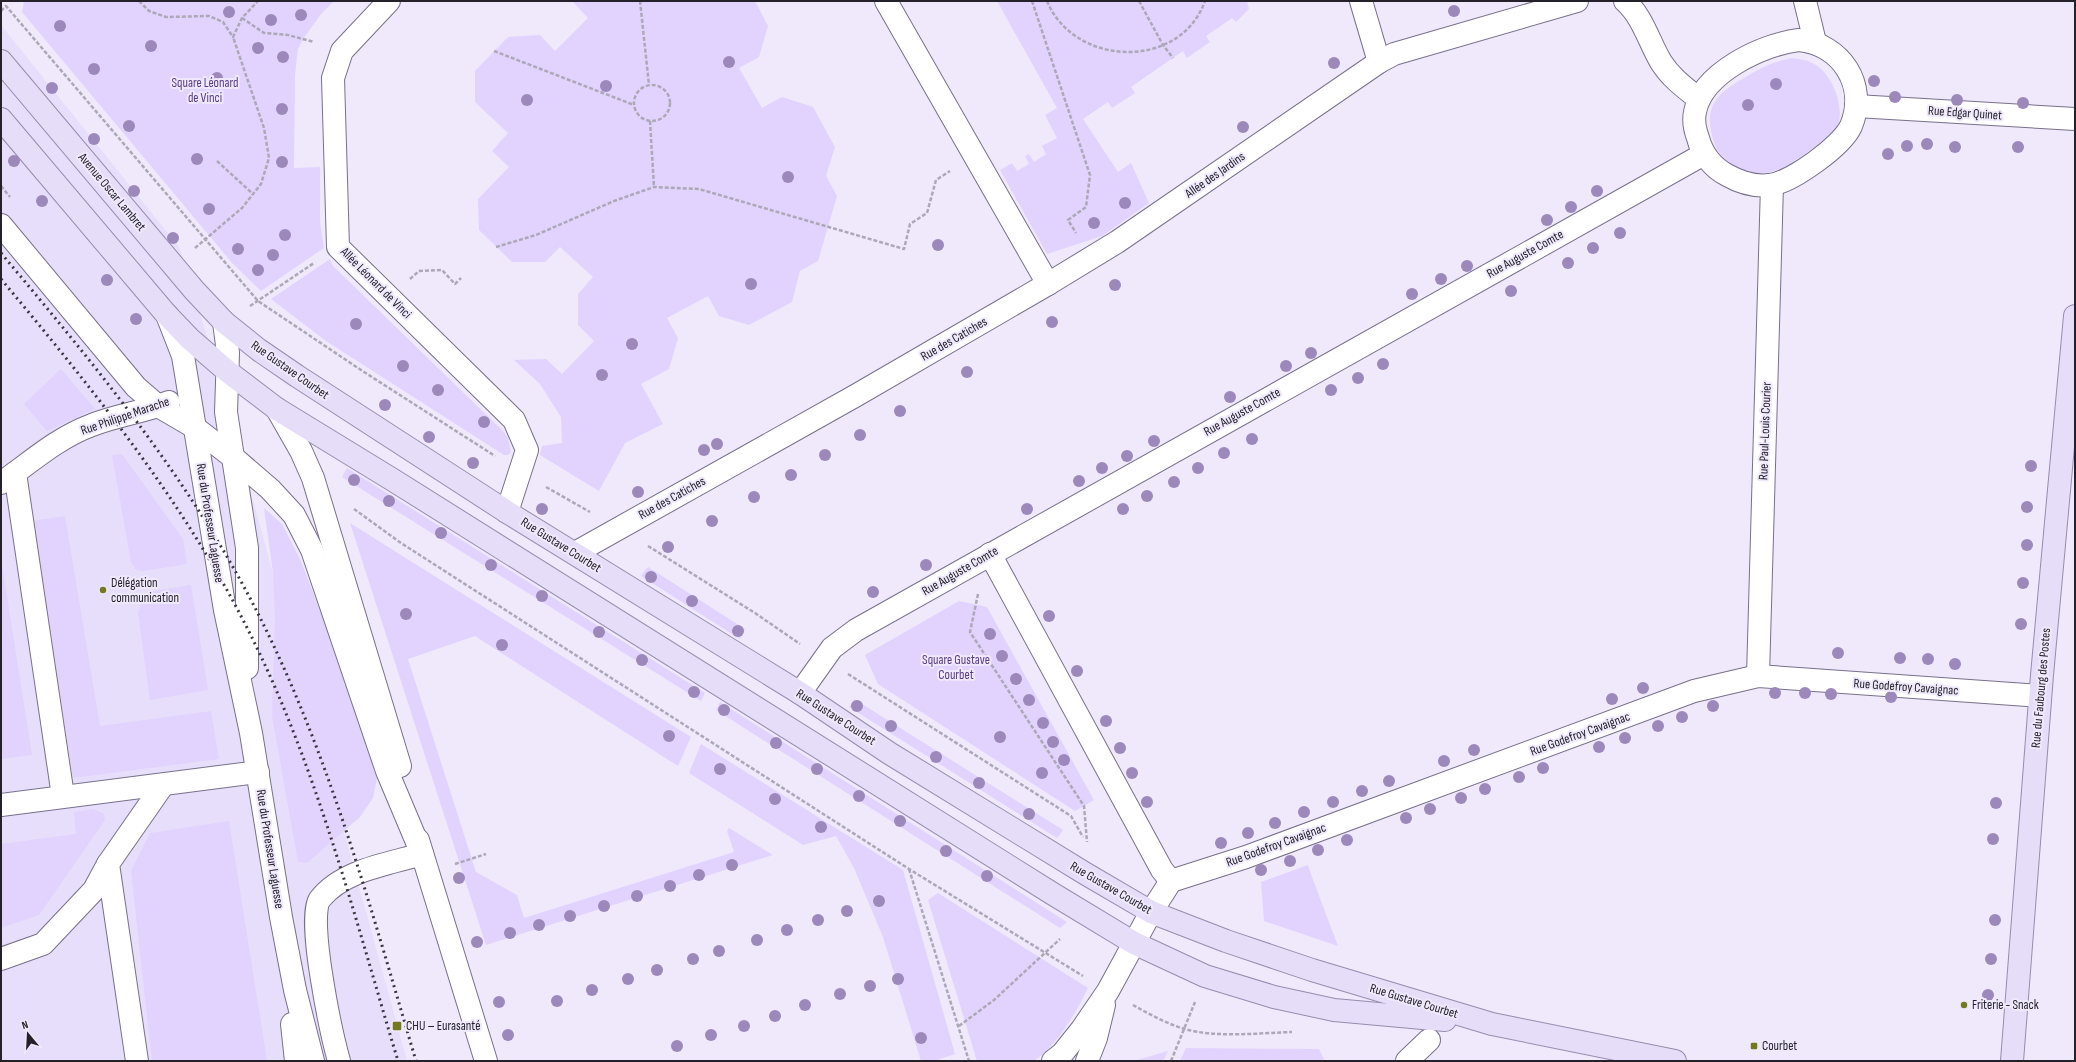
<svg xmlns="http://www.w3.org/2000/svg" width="2076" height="1062" font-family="'Sofia Sans Condensed',sans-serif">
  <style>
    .built { fill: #e7defb }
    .green { fill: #e1d3fe }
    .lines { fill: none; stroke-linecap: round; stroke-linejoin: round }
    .minor-casing { stroke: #78708a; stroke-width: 24 }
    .major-casing { stroke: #978cae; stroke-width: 24 }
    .path { stroke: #ada8b7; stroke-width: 2.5; stroke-dasharray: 4 2; stroke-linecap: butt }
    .minor { stroke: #fff; stroke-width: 22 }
    .major { stroke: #e6ddf8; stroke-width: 22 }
    .rail { stroke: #393641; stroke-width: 3; stroke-dasharray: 2 4; stroke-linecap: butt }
    .tree { fill: #9c88bb }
    .poi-dot { fill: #747820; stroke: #efe9fb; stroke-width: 1.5 }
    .labels { text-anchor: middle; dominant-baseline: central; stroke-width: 4; stroke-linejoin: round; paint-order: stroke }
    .park-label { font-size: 13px; fill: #583887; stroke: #efe9fb }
    .street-label { font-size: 13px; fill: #24212b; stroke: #efe9fb }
    .poi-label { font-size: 13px; fill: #24212b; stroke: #efe9fb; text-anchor: start }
  </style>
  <rect width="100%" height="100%" fill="#efe9fb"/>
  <polygon class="built" points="1,25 179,247 215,362 407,1061 1,1061"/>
  <g class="green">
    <polygon points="24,1 334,1 321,14 303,39 298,49 295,75 294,168 320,167 320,223 324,248 261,291 233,264 22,12"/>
    <polygon points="572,1 755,1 768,26 759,57 739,68 762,108 782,97 813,107 835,147 826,176 837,196 818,261 800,271 792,302 749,325 719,316 708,296 667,318 678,338 669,369 641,384 663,424 625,443 599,491 540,455 542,446 562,443 561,417 540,384 514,360 546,359 562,374 594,341 578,325 578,294 593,277 560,247 545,262 512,262 479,230 478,199 509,167 492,151 508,133 475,102 475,71 508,37 540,35 555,51 588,18"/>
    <polygon points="997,1 1247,1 1249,9 1236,22 1232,18 1206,36 1210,42 1187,58 1183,51 1131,87 1135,93 1112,108 1108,102 1083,119 1118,172 1131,163 1149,203 1102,236 1047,254 1000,170 1012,163 1017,171 1029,164 1025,156 1029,154 1034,162 1046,154 1042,146 1057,138 1045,115 1057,108"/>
    <path d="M1791 58C1798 59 1808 60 1814 64 1832 73 1846 109 1837 127 1831 137 1821 143 1812 149 1789 165 1763 184 1735 168 1722 161 1715 149 1712 135 1704 104 1720 92 1744 78 1762 67 1770 63 1791 58Z"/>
    <polygon points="330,259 333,266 504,432 508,438 511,452 508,455 504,455 326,341 271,299"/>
    <polygon points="61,369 95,409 47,431 24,404"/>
    <polygon points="122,454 183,539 187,564 143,571 136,570 131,562 112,455"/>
    <polygon points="347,468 705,693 701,701 342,477"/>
    <polygon points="264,508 282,524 300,559 329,634 377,778 373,798 360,817 307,863 298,862 272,716 275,617 273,573"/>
    <polygon points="65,516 100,726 211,711 219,759 73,778 32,521"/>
    <polygon points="350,523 691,737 678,766 475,636 408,659 476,872 517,895 524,918 734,852 727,831 729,828 773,855 486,945"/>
    <polygon points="1,558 32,755 1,759"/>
    <polygon points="648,567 745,629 740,639 641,576"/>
    <polygon points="191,585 208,690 150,700 138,613 143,599 154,591"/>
    <polygon points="959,601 987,607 1094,800 1075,811 878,684 865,655"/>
    <polygon points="854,699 1063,830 1057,838 849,707"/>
    <polygon points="720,702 1067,922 1060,928 716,710"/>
    <polygon points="701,744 903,870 955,1054 934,1061 921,1061 883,937 854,868 836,836 803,845 689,773"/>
    <polygon points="94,809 104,814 105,820 39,915 1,928 1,844 76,834 74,812"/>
    <polygon points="229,821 267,1061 152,1061 131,871 150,833"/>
    <polygon points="1308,865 1312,877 1338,946 1264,921 1261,882"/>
    <path d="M938 893 1088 988C1075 1014 1059 1043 1034 1061H977L928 900Z"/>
    <polygon points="1186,1048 1319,1049 1325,1061 1180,1061"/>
    <polygon points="1168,1051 1163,1061 1134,1061"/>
  </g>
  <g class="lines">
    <defs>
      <g id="minor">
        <polyline points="389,1 342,51 333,78 338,247 514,420 527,450 507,512"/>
        <path d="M1625 1C1643 17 1649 42 1661 62 1671 78 1685 88 1699 99"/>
        <polyline points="1805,1 1815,42"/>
        <path d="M1799 40C1841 44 1868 85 1851 126 1842 146 1792 182 1770 185 1754 187 1741 183 1727 175 1713 168 1702 154 1698 138 1695 130 1693 121 1695 112 1702 73 1763 44 1799 40Z"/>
        <polyline points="1379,62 1394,54 1577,1"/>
        <polyline points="1856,106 2075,119"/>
        <polyline points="1,225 136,387 158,406 194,427 234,458 270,489 294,515 312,550 387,771 422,854"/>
        <polyline points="1048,284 1117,242 1379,62 1361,1"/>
        <polyline points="167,315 183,356 225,610 251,733 281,917 295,990 313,1061"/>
        <polyline points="224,322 228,353 226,412 247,548 247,668"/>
        <polyline points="277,409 301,451 313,478 400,766"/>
        <polyline points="15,473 63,796"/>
        <path d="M1 483C31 462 57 438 92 425 117 415 144 412 169 402"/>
        <polyline points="575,553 855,396 1048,284 886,1"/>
        <polyline points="990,554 1137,824 1162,870 1171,881"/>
        <polyline points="1758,676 1772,185"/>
        <polyline points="800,693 832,648 856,630 1704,154"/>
        <polyline points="1,805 258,772"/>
        <polyline points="418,840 486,1061"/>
        <polyline points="1,959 43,944 94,890 108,864"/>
        <polyline points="292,1024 296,1061"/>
        <polyline points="137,1061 108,864 163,785"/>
        <path d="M339 1061C332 1036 306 917 320 899 343 870 388 864 422 854"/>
        <polyline points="1053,1061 1062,1054 1082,1029 1108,991 1151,912 1171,881 1246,857 1694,691 1758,676 2040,696"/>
        <polyline points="1087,1061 1096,1038 1104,1005"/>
        <polyline points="1407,1061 1429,1040"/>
      </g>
      <g id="major">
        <polyline points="1,61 194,290 224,322 259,350 297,376 507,512 800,693 889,753 1086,874 1151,912 1226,941 1312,970 1492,1024 1675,1061"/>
        <polyline points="1,119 166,314 190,339 227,371 277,409 393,480 1053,894 1134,943 1205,976 1274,997 1334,1010 1445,1020"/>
        <polyline points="2012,1061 2042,675 2075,316"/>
      </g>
    </defs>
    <use href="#minor" class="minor-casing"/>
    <use href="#major" class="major-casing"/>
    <g class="path">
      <polyline points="139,1 149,11 166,17 209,16 223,22 233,37 242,18 258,1"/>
      <polyline points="640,1 649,85"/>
      <polyline points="1032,1 1090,175 1086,207 1068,220 1076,233"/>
      <path d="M1047 1C1074 67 1180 71 1205 1"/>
      <polyline points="1139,1 1163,45 1173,58"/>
      <polyline points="1,11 6,6 258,301 364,372 495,456"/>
      <polyline points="242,18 264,33 288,35 314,42"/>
      <polyline points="494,51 634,105"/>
      <circle cx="652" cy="103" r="18"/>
      <polyline points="650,121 654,187"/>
      <polyline points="217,161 253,194"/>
      <polyline points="1,186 10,197"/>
      <polyline points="496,247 536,235 614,201 654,187 699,189 904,249 910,224 927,213 936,180 950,171"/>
      <polyline points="195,248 242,208 261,184 269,158 264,128 233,37"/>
      <polyline points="410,279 419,271 442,270 455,284 461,278"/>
      <polyline points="250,306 314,263"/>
      <polyline points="546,487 590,512"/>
      <polyline points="354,509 401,543 909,869 1083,976"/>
      <polyline points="648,546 755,613 800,644"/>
      <polyline points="978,594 970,632 1084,806 1087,842"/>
      <polyline points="848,674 1071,816 1083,837"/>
      <polyline points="455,864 486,854"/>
      <polyline points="909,869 969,1061"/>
      <path d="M1133 1005C1149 1014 1167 1024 1185 1029 1215 1038 1260 1033 1292 1032"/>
      <polyline points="959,1026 994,1000 1060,939"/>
      <polyline points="1171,1061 1195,1002"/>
    </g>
    <use href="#minor" class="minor"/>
    <use href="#major" class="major"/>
    <g class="rail">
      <path d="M1 253C89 358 177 464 243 585 324 734 368 899 416 1061"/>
      <path d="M1 279C97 394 192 512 257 648 320 779 356 922 398 1061"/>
    </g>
  </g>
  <g class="tree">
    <circle cx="1454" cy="11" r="6"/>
    <circle cx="229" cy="12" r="6"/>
    <circle cx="301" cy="15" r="6"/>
    <circle cx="271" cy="20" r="6"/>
    <circle cx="60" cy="26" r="6"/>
    <circle cx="151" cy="46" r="6"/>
    <circle cx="258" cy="48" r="6"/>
    <circle cx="283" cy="57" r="6"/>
    <circle cx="729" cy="62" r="6"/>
    <circle cx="1334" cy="63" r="6"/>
    <circle cx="94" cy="69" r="6"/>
    <circle cx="217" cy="78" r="6"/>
    <circle cx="1874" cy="81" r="6"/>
    <circle cx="1776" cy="84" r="6"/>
    <circle cx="606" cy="86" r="6"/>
    <circle cx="52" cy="88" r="6"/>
    <circle cx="1895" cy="97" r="6"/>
    <circle cx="527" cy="100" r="6"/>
    <circle cx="1957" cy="100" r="6"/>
    <circle cx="2023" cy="103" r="6"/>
    <circle cx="1748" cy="105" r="6"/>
    <circle cx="282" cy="109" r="6"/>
    <circle cx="129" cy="126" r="6"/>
    <circle cx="1243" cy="127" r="6"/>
    <circle cx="94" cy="139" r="6"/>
    <circle cx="1927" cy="144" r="6"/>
    <circle cx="1907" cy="146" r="6"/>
    <circle cx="1955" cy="147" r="6"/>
    <circle cx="2018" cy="147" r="6"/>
    <circle cx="1888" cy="154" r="6"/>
    <circle cx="197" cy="159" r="6"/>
    <circle cx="14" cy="161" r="6"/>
    <circle cx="282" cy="162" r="6"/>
    <circle cx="788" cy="177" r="6"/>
    <circle cx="134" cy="191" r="6"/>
    <circle cx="1597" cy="191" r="6"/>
    <circle cx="42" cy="201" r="6"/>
    <circle cx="1125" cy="203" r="6"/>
    <circle cx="1571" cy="207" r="6"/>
    <circle cx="209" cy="209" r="6"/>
    <circle cx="1547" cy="220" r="6"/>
    <circle cx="1094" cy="223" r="6"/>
    <circle cx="1620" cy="233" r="6"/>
    <circle cx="285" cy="235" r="6"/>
    <circle cx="173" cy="238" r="6"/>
    <circle cx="938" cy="245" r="6"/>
    <circle cx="1593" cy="248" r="6"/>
    <circle cx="238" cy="249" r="6"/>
    <circle cx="273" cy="255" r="6"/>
    <circle cx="1568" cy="263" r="6"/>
    <circle cx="1467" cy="266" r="6"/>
    <circle cx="258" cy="270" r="6"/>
    <circle cx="1441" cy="279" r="6"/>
    <circle cx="107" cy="280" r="6"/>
    <circle cx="751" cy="284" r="6"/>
    <circle cx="1115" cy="285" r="6"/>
    <circle cx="1511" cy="291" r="6"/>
    <circle cx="1412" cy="294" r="6"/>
    <circle cx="136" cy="319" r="6"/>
    <circle cx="1052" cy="322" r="6"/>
    <circle cx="356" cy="324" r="6"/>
    <circle cx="632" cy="344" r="6"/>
    <circle cx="1311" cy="353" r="6"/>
    <circle cx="1383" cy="364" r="6"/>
    <circle cx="403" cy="366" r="6"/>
    <circle cx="1286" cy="366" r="6"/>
    <circle cx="967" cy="372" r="6"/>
    <circle cx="602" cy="375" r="6"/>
    <circle cx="1358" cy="378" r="6"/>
    <circle cx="438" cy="390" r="6"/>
    <circle cx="1331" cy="390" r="6"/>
    <circle cx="1230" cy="397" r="6"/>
    <circle cx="385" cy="405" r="6"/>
    <circle cx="900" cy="411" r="6"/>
    <circle cx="484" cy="422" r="6"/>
    <circle cx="860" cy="435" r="6"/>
    <circle cx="429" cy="437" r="6"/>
    <circle cx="1252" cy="439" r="6"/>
    <circle cx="1154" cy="441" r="6"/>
    <circle cx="717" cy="444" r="6"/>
    <circle cx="704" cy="450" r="6"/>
    <circle cx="1224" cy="453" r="6"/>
    <circle cx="825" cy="455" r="6"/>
    <circle cx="1127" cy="456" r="6"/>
    <circle cx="473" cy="463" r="6"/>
    <circle cx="2031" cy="466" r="6"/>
    <circle cx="1102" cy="468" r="6"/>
    <circle cx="1198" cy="468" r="6"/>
    <circle cx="791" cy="475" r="6"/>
    <circle cx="354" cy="480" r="6"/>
    <circle cx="1079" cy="481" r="6"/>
    <circle cx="1174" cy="482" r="6"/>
    <circle cx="638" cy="492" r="6"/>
    <circle cx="1147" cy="496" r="6"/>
    <circle cx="754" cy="497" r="6"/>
    <circle cx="389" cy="501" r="6"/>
    <circle cx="2027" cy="507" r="6"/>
    <circle cx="542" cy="509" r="6"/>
    <circle cx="1027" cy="509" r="6"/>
    <circle cx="1123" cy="509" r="6"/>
    <circle cx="712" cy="521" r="6"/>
    <circle cx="441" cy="533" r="6"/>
    <circle cx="2027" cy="545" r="6"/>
    <circle cx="668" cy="547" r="6"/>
    <circle cx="491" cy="565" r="6"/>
    <circle cx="926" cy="565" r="6"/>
    <circle cx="651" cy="577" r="6"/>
    <circle cx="2023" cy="583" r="6"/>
    <circle cx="873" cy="592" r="6"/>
    <circle cx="542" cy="596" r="6"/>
    <circle cx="692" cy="601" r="6"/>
    <circle cx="406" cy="614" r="6"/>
    <circle cx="1049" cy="616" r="6"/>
    <circle cx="2021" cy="624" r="6"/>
    <circle cx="738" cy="631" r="6"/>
    <circle cx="599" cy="632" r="6"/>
    <circle cx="990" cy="634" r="6"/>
    <circle cx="502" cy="645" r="6"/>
    <circle cx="1838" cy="653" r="6"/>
    <circle cx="1002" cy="656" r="6"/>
    <circle cx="1900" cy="658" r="6"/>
    <circle cx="1928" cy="659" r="6"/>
    <circle cx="642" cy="660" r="6"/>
    <circle cx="1955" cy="664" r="6"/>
    <circle cx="1077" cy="671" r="6"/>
    <circle cx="1016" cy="679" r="6"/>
    <circle cx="1643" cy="688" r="6"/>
    <circle cx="694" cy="692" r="6"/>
    <circle cx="1775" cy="693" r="6"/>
    <circle cx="1805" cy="693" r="6"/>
    <circle cx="1831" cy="694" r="6"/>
    <circle cx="1891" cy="697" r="6"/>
    <circle cx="1612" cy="699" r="6"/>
    <circle cx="1029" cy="700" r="6"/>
    <circle cx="857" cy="706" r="6"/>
    <circle cx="1713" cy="706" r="6"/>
    <circle cx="724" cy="710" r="6"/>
    <circle cx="1682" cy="717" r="6"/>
    <circle cx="1106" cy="721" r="6"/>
    <circle cx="1043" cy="723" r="6"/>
    <circle cx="891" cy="726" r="6"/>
    <circle cx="1658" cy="726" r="6"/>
    <circle cx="669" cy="736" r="6"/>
    <circle cx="1000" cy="737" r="6"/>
    <circle cx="1625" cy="738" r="6"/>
    <circle cx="1053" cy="742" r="6"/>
    <circle cx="776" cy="743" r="6"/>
    <circle cx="1599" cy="747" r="6"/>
    <circle cx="1120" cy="748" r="6"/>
    <circle cx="1474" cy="750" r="6"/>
    <circle cx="936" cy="757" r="6"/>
    <circle cx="1064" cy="760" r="6"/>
    <circle cx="1444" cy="761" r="6"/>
    <circle cx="1543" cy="768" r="6"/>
    <circle cx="720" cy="769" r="6"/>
    <circle cx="817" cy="769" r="6"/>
    <circle cx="1042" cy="773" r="6"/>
    <circle cx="1132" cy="773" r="6"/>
    <circle cx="1519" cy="777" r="6"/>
    <circle cx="1389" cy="781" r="6"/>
    <circle cx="979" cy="783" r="6"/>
    <circle cx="1485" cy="789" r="6"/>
    <circle cx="1362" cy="791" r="6"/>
    <circle cx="859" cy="796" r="6"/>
    <circle cx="1461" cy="798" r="6"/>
    <circle cx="775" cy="799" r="6"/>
    <circle cx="1147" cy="802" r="6"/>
    <circle cx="1333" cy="802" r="6"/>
    <circle cx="1996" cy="803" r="6"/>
    <circle cx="1430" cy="809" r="6"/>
    <circle cx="1304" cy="812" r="6"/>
    <circle cx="1029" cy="814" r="6"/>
    <circle cx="1406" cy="818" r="6"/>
    <circle cx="900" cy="821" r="6"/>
    <circle cx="1275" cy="823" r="6"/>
    <circle cx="821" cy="827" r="6"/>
    <circle cx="1248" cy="833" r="6"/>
    <circle cx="1993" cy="839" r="6"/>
    <circle cx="1347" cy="840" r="6"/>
    <circle cx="1221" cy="843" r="6"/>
    <circle cx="1318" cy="850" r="6"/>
    <circle cx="946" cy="851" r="6"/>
    <circle cx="1290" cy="861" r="6"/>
    <circle cx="732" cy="865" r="6"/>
    <circle cx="1261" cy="870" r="6"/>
    <circle cx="699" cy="875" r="6"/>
    <circle cx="987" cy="876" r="6"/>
    <circle cx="459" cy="878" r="6"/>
    <circle cx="670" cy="886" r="6"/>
    <circle cx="637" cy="896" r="6"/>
    <circle cx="879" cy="901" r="6"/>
    <circle cx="604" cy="906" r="6"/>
    <circle cx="847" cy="911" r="6"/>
    <circle cx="570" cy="916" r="6"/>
    <circle cx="818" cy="920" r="6"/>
    <circle cx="1995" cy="920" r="6"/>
    <circle cx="539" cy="925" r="6"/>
    <circle cx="787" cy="930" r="6"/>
    <circle cx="510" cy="933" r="6"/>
    <circle cx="757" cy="940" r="6"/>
    <circle cx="477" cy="942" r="6"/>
    <circle cx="719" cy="951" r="6"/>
    <circle cx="693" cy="959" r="6"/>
    <circle cx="1991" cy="959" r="6"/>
    <circle cx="657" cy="970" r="6"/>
    <circle cx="628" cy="979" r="6"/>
    <circle cx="898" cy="979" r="6"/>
    <circle cx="870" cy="986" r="6"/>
    <circle cx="592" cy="990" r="6"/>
    <circle cx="840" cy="994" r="6"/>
    <circle cx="1988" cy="995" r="6"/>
    <circle cx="557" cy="1001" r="6"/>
    <circle cx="499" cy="1002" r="6"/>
    <circle cx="805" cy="1005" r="6"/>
    <circle cx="775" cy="1016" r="6"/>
    <circle cx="744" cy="1026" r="6"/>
    <circle cx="508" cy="1035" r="6"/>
    <circle cx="711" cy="1035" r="6"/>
    <circle cx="921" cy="1038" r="6"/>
    <circle cx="677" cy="1046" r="6"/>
  </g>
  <g class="poi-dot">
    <circle cx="103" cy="590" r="4"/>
    <circle cx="1964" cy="1005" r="4"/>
    <rect x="392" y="1021" width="10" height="10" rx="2"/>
    <rect x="1750" y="1042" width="8" height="8" rx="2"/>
  </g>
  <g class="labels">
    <g class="park-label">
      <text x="205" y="83">Square Léonard<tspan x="205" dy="15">de Vinci</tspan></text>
      <text x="956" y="660">Square Gustave<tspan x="956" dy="15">Courbet</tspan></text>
    </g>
    <g class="street-label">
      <text transform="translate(1965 113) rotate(4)">Rue Edgar Quinet</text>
      <text transform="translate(1215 175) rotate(-35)">Allée des Jardins</text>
      <text transform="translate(112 192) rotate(50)">Avenue Oscar Lambret</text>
      <text transform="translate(1525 254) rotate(-29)">Rue Auguste Comte</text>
      <text transform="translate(376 283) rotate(45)">Allée Léonard de Vinci</text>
      <text transform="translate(954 339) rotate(-30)">Rue des Catiches</text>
      <text transform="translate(290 370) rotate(35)">Rue Gustave Courbet</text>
      <text transform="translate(1242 412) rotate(-29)">Rue Auguste Comte</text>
      <text transform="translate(125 416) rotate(-19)">Rue Philippe Marache</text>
      <text transform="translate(1765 431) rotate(-88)">Rue Paul-Louis Courier</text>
      <text transform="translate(672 498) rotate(-29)">Rue des Catiches</text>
      <text transform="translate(210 523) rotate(81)">Rue du Professeur Laguesse</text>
      <text transform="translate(561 545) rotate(32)">Rue Gustave Courbet</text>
      <text transform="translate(960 571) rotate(-30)">Rue Auguste Comte</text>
      <text transform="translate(1906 687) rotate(4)">Rue Godefroy Cavaignac</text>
      <text transform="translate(2041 688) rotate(-85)">Rue du Faubourg des Postes</text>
      <text transform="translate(836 717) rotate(33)">Rue Gustave Courbet</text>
      <text transform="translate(1580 734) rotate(-20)">Rue Godefroy Cavaignac</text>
      <text transform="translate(1276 845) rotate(-20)">Rue Godefroy Cavaignac</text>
      <text transform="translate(270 849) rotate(81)">Rue du Professeur Laguesse</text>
      <text transform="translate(1111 888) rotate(30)">Rue Gustave Courbet</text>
      <text transform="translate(1414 1001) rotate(17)">Rue Gustave Courbet</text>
    </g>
    <g class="poi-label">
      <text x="111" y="583">Délégation<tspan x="111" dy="15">communication</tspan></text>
      <text x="1972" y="1005">Friterie - Snack</text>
      <text x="406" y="1026">CHU – Eurasanté</text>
      <text x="1762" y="1046">Courbet</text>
    </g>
  </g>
  <rect width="2076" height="1062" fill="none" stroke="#24212b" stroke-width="4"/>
  <g transform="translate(28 1034) rotate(342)" stroke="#efe9fb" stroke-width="3" paint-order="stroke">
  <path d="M0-3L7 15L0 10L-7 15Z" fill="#24212b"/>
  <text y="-6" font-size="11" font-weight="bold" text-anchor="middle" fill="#24212b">N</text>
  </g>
</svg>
